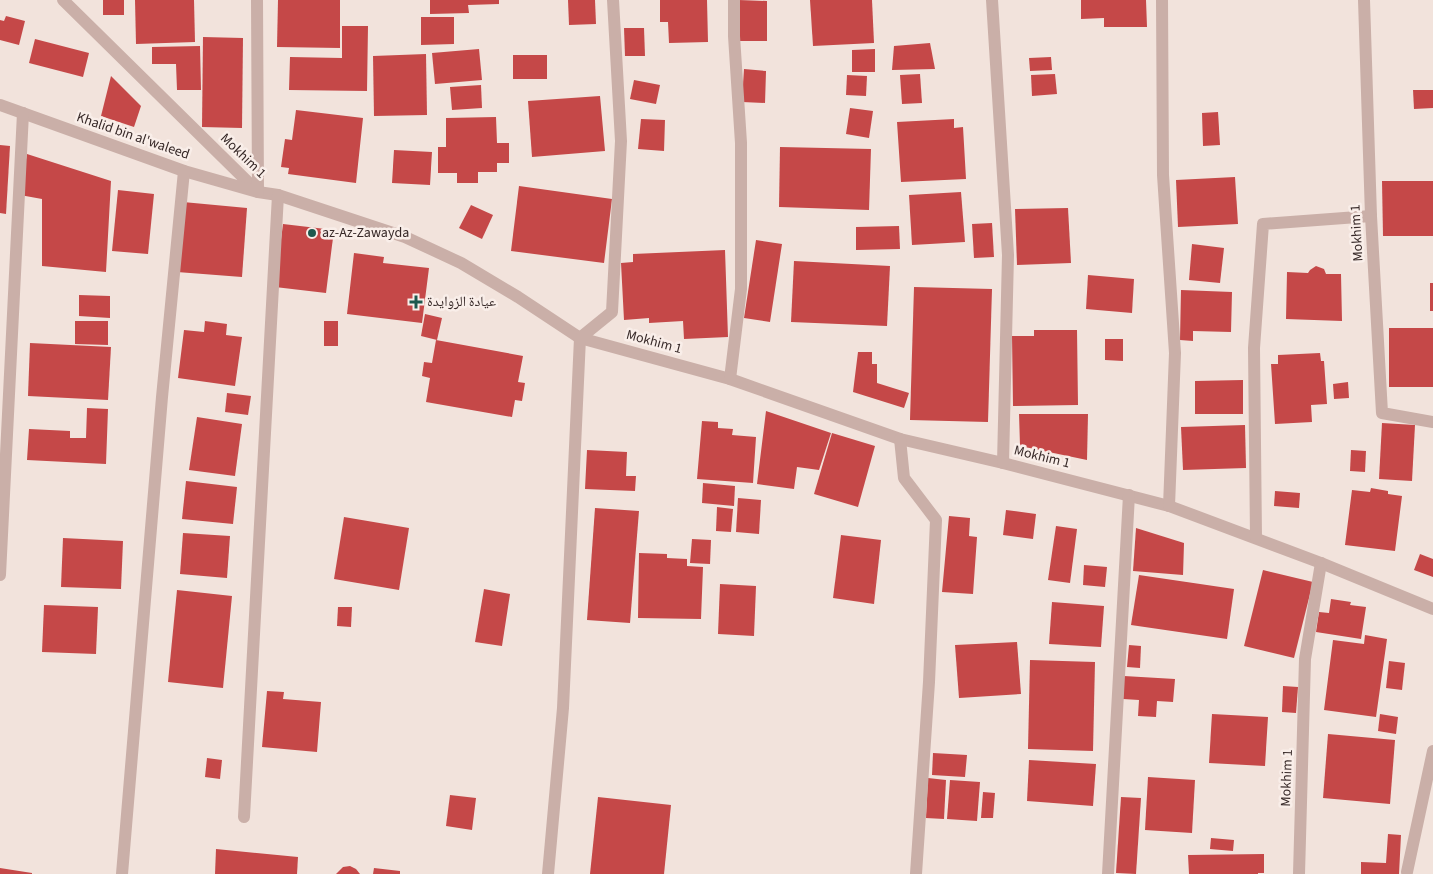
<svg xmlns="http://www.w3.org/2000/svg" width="1433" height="874" font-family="'Source Sans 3','Noto Naskh Arabic',sans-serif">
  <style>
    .building { fill: #c54848 }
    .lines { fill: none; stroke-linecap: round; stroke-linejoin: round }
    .minor { stroke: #caafa8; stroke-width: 12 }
    .poi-dot { fill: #1e584e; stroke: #f9eee9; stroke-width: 2 }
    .labels { text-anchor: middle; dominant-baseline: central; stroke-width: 5; stroke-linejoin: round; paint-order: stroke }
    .street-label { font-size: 14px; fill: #372928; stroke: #f9eee9 }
    .poi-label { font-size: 14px; fill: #372928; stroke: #f9eee9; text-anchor: start }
  </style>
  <rect width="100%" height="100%" fill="#f2e3dc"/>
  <g class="building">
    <rect x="103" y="0" width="21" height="15"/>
    <polygon points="135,0 194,0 195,42 136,44"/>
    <polygon points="278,0 340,0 340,48 277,47"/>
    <polygon points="430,0 499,0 499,4 468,5 469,13 430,14"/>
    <polygon points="568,0 595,0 596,24 569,25"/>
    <polygon points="660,0 707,0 708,42 669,43 668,22 660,22"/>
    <polygon points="739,0 767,1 767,41 739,41"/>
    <polygon points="810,0 872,0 874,43 813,46"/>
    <polygon points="1081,0 1146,0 1147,27 1104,27 1104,18 1081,19"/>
    <polygon points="6,16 25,21 19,45 0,40 0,20 4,21"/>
    <polygon points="421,17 454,17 454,44 421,45"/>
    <polygon points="342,26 368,26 367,91 289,90 290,57 342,58"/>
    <polygon points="624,28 644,28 645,56 625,56"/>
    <polygon points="203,37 243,38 242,128 202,127"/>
    <polygon points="35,39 89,53 83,77 29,63"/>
    <polygon points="930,43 935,69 892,70 894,46"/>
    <polygon points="200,46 201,90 177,90 176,64 152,64 152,47"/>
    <polygon points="479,49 482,80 435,84 432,53"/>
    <polygon points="875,49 875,72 852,72 852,50"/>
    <polygon points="426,54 427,115 374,116 373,56"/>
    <rect x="513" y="55" width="34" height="24"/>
    <polygon points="1051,57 1052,70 1030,71 1029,58"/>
    <polygon points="744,69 766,71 765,103 742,102"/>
    <polygon points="920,74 922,103 902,104 900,75"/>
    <polygon points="1055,74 1057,94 1032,96 1031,75"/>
    <polygon points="847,75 867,76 866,96 846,95"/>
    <polygon points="111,76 141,106 134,127 101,116"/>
    <polygon points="634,80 660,85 656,104 630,99"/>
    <polygon points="481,85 482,108 452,110 450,87"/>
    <polygon points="1413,90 1433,90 1433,108 1414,109"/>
    <polygon points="600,96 605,151 532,157 528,101"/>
    <polygon points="850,108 873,111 869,138 846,134"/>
    <polygon points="296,110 363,118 356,183 288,174 289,168 281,167 285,139 292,140"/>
    <polygon points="1218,112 1220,145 1203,146 1202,113"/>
    <polygon points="496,117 497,143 509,143 509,163 497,163 497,172 478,172 478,183 457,183 457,173 438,173 438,147 446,147 446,118"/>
    <polygon points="641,119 665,120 664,151 638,149"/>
    <polygon points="954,119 954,128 963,127 966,179 901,182 897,122"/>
    <polygon points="0,145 10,146 6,214 0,213"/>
    <polygon points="780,147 871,149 869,210 779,207"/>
    <polygon points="394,150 432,152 430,185 392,183"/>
    <polygon points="27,154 111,181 106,272 42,266 42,199 20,195"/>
    <polygon points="1235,177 1238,224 1178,227 1176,180"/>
    <polygon points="1382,181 1433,181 1433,236 1383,236"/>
    <polygon points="519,186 612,199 604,263 511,251"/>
    <polygon points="118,190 154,194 148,254 112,251"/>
    <polygon points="961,192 965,242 912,245 909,195"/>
    <polygon points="183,202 247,208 242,277 177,272"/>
    <polygon points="471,205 493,215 482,239 459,228"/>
    <polygon points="1068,208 1071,263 1017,265 1015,209"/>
    <polygon points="992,223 994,257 974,258 972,224"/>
    <polygon points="283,224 334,230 326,293 275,287"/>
    <polygon points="899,226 900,249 856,250 856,227"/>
    <polygon points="756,240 782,244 770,322 744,318"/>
    <polygon points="1192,244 1224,248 1220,283 1189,280"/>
    <polygon points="725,250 728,337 684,339 683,321 649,323 649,318 624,320 621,263 633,262 633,254"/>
    <polygon points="354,253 384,257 383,263 429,268 422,323 347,314"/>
    <polygon points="794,261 890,266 887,326 791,322"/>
    <polygon points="1316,266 1324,269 1326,274 1341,274 1342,321 1286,319 1287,272 1308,273 1310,270"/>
    <polygon points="1088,275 1134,279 1132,313 1086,309"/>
    <rect x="1430" y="283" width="3" height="28"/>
    <polygon points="914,287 992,289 988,422 910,420"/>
    <polygon points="1181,290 1232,292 1231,332 1193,331 1193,341 1180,340"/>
    <polygon points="79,295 110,296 110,318 79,316"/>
    <polygon points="425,314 442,318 437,340 421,336"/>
    <polygon points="75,321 108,321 108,345 75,344"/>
    <polygon points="205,321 227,324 226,335 242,337 235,386 178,378 184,330 204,332"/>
    <rect x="324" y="321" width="14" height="25"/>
    <rect x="1389" y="328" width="44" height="59"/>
    <polygon points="1034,330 1077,330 1078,405 1013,406 1012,336 1034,336"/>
    <polygon points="1105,339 1123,339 1123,361 1105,360"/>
    <polygon points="436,340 523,356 518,382 525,383 522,401 515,400 512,417 426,402 430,378 422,376 424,362 432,363"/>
    <polygon points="30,343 111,347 108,400 28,396"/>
    <polygon points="858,352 872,352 872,364 877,364 877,383 909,393 904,408 853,392"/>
    <polygon points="1320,353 1321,361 1324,361 1327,404 1311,405 1312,422 1275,424 1271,364 1278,364 1278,355"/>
    <polygon points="1243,380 1243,414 1195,414 1195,381"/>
    <polygon points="1348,382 1349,398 1334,399 1333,384"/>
    <polygon points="227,393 251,396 248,415 225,412"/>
    <polygon points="87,408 108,409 106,464 27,460 29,429 70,431 70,438 86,438"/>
    <polygon points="766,411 831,433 819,470 797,467 794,489 757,484"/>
    <polygon points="1019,414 1088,414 1087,460 1020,446"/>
    <polygon points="197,417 242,424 235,476 189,470"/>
    <polygon points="702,421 718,422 718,428 733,429 732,435 756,437 753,483 697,479"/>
    <polygon points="1382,423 1415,425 1412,481 1379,479"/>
    <polygon points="1245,425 1246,468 1183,470 1181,427"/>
    <polygon points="832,433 875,446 858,507 814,494"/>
    <polygon points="587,450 627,452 626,476 636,476 635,491 585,489"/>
    <polygon points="1351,450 1366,451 1365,472 1350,471"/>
    <polygon points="186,481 237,487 233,524 182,519"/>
    <polygon points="703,483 735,486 734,506 702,503"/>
    <polygon points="1371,488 1388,491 1388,494 1402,496 1395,551 1345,545 1352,490 1370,492"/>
    <polygon points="1275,491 1300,493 1299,508 1274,506"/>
    <polygon points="738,498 761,500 759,534 736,532"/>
    <polygon points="717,507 733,509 731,532 716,531"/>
    <polygon points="595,508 639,511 630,623 587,620"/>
    <polygon points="1006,510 1036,514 1033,539 1003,535"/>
    <polygon points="949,516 970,518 969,536 977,537 973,594 942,592"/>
    <polygon points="344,517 409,528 399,590 334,579"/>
    <polygon points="1056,526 1077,529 1070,583 1048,580"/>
    <polygon points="1136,528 1184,543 1183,575 1133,571"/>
    <polygon points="183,533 230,536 227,578 180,574"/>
    <polygon points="841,535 881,540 874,604 833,598"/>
    <polygon points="63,538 123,541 121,589 61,587"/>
    <polygon points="692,539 711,540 710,564 690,563"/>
    <polygon points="639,553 667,554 667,558 687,559 687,566 703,567 701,619 638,618"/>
    <polygon points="1420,554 1433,559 1433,577 1414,570"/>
    <polygon points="1084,565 1107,567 1105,587 1083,585"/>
    <polygon points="1263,570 1313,582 1294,658 1244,646"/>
    <polygon points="1139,575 1234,589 1227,639 1131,625"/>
    <polygon points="720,584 756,586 754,636 718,634"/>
    <polygon points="484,589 510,594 502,646 475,642"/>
    <polygon points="177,590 232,596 223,688 168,682"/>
    <polygon points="1331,599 1351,602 1350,605 1366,607 1361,639 1316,632 1319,612 1329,613"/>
    <polygon points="1052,602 1104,606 1101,647 1049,644"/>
    <polygon points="44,605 98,607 96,654 42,652"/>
    <polygon points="338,607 352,607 351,627 337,626"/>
    <polygon points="1365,635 1387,639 1376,717 1324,710 1333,640 1364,644"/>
    <polygon points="1017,642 1021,694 959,698 955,645"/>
    <polygon points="1129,645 1141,646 1140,668 1127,667"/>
    <polygon points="1030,660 1095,662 1093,751 1028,749"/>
    <polygon points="1389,661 1405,663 1402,690 1386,688"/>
    <polygon points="1124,676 1175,679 1173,702 1157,701 1156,717 1138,716 1139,700 1123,699"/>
    <polygon points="1283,686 1298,687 1296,713 1282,712"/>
    <polygon points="267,691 284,692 283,699 321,702 317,752 262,747"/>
    <polygon points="1212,714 1268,717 1265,766 1209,763"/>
    <polygon points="1380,714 1398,717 1396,734 1378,731"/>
    <polygon points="1328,734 1395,740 1390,804 1323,798"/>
    <polygon points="933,753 967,755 965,777 932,775"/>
    <polygon points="207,758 222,760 220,779 205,777"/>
    <polygon points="1029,760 1096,764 1093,806 1027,801"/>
    <polygon points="1148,777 1195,780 1192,833 1145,830"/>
    <polygon points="928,778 946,780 944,819 926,818"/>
    <polygon points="950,780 980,782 977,821 947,819"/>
    <polygon points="983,792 995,793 993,818 981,818"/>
    <polygon points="450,795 476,798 472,830 446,826"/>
    <polygon points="598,797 671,805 664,874 590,874"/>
    <polygon points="1121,797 1141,798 1136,874 1116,873"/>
    <polygon points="1388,834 1401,835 1399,874 1361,874 1361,862 1386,863"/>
    <polygon points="1211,838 1234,840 1233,851 1210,849"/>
    <polygon points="216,849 298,857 297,874 215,874"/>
    <polygon points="1264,854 1264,873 1258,873 1258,874 1189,874 1188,855"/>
    <polygon points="350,866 356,869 360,874 336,874 343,867"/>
    <polygon points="0,868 32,873 32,874 0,874"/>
    <polygon points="374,868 400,871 400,874 373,874"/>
  </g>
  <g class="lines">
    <g class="minor">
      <polyline points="63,0 258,192 278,195 405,237 461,263 518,297 580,338 730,379 900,439 1003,463 1169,506 1321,563 1433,609"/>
      <polyline points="992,0 1008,255 1003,463"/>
      <polyline points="1162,0 1163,175 1175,353 1169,506"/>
      <polyline points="1364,0 1371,216 1382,413 1433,422"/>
      <polyline points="0,105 184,171 258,192 257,0"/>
      <polyline points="730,379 741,289 741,143 734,36 734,0"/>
      <polyline points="900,439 904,478 936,520 929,682 916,874"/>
      <polyline points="1256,538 1254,348 1263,224 1371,216"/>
      <polyline points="0,575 23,113"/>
      <polyline points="244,817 278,195"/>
      <polyline points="1407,872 1433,751"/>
      <polyline points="122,874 162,397 184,171"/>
      <polyline points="548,874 563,708 580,338 612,312 621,141 613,0"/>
      <polyline points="1108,874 1129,495"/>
      <polyline points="1299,874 1305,659 1321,563"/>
    </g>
  </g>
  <g class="poi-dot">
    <circle cx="312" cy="233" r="5"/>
    <path d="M413.5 294.5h5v5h5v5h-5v5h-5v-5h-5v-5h5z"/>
  </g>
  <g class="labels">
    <g class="street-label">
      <text transform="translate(133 136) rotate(19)">Khalid bin al'waleed</text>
      <text transform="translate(243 156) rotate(44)">Mokhim 1</text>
      <text transform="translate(1357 233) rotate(-93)">Mokhim 1</text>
      <text transform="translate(654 342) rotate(15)">Mokhim 1</text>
      <text transform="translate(1042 457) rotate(14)">Mokhim 1</text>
      <text transform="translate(1287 778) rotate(-88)">Mokhim 1</text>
    </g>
    <g class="poi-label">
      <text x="322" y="233">az-Az-Zawayda</text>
      <text x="427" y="302">عيادة الزوايدة</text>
    </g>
  </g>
</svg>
